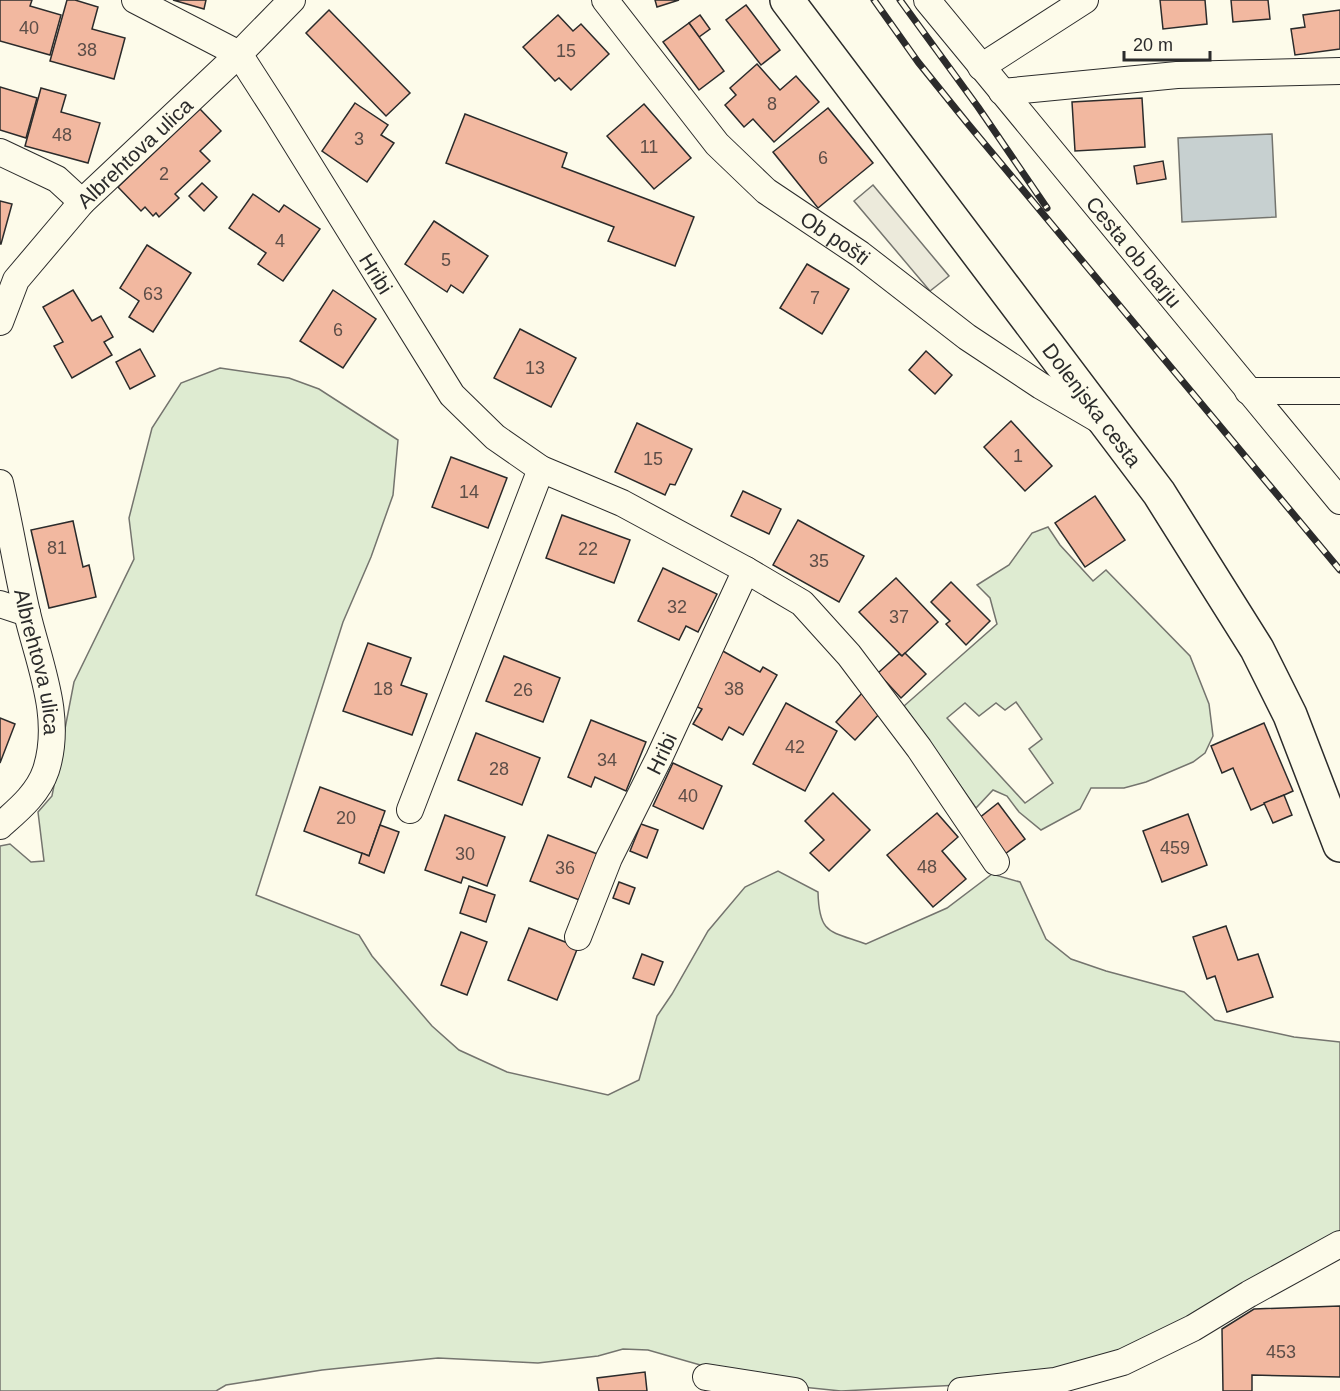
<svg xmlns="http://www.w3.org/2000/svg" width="1340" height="1391" font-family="Helvetica,sans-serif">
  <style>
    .green { fill: #deebd1; stroke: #74746e; stroke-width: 1.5; fill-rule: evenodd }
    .parking { fill: #eceadb; stroke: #74746e; stroke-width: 1.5 }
    .water { fill: #c7d0d0; stroke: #74746e; stroke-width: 1.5 }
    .building { fill: #f2b8a0; stroke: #2b2b2b; stroke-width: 1.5 }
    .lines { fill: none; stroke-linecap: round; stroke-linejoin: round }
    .minor-casing { stroke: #2b2b2b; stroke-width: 28 }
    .primary-casing { stroke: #2b2b2b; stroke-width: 36 }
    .minor { stroke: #fdfbea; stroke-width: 26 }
    .primary { stroke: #fdfbea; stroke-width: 33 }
    .rail-casing { stroke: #2b2b2b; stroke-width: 7 }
    .rail { stroke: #fdfbea; stroke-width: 4.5; stroke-dasharray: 14; stroke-linecap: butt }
    .labels { text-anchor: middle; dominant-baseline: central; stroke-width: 4.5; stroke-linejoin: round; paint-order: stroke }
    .number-label { font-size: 18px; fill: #5d4e48 }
    .street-label { font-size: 21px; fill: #2b2b2b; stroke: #fdfbea }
  </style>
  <rect width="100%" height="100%" fill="#fdfbea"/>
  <g class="green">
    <path d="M220 368 289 378 319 389 398 440 393 495 371 557 343 622 256 895 359 935 372 956 432 1026 459 1050 507 1072 608 1095 639 1080 657 1016 672 994 708 931 745 887 778 871 818 892C819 935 830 931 866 944L947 908 992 874 1020 882 1046 939 1071 959 1106 971 1184 992 1215 1020 1294 1037 1340 1042V1233L1112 1363 979 1384 841 1391 763 1383 648 1350 623 1349 598 1356 538 1363 438 1358 322 1370 226 1385 216 1391H0V846L10 844 31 862 44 861 38 812 52 796 74 682 134 559 129 518 152 428 181 383Z"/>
    <path d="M1048 527 1060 545 1093 581 1106 570 1190 656 1209 704 1213 736 1205 753 1193 762 1146 782 1124 788H1091L1080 809 1041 830 1019 812 1007 796 993 790 976 808 904 706 997 624 990 598 977 585 1009 565 1032 533ZM1016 702 1042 739 1029 749 1053 783 1025 803 947 718 965 703 979 716 996 703 1005 710Z"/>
  </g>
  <polygon class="parking" points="873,185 949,276 930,291 854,201"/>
  <polygon class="water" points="1272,134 1276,217 1182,222 1178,138"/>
  <g class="building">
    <polygon points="0,0 32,0 30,6 61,15 50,55 0,41"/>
    <polygon points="67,0 75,0 98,7 92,29 125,38 114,79 50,61"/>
    <polygon points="173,0 206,0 204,9"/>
    <polygon points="655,0 679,0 657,7"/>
    <polygon points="1160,0 1205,0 1207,24 1163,29"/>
    <polygon points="1231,0 1268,0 1270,19 1233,22"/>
    <polygon points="746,5 780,50 761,65 726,20"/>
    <polygon points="329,10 410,93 386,116 306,33"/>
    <polygon points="1340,10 1340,49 1295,55 1291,29 1305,27 1303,15"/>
    <polygon points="558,15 573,31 581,24 609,54 571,90 559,78 555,81 523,47"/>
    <polygon points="700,15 710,29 699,37 689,23"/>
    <polygon points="689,23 724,71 699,90 663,42"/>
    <polygon points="757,64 780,90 796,76 819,102 774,142 753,119 744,127 725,105 736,95 730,88"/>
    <polygon points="0,87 37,98 26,138 0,130"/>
    <polygon points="41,88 66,95 61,112 100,123 88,163 25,146"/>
    <polygon points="1142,98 1145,147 1075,151 1072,102"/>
    <polygon points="355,103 388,125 381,135 394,143 367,182 322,151"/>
    <polygon points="644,104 691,158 654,189 607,136"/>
    <polygon points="828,108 873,163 818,208 773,152"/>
    <polygon points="200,109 221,131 200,151 210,161 175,194 179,198 159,217 156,213 153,216 145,207 141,211 118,187"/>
    <polygon points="465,114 567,153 562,167 694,217 675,266 608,241 614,227 446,163"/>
    <polygon points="1163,161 1166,179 1137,184 1134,166"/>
    <polygon points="202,183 217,197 204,211 189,196"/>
    <polygon points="253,194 279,212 284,205 320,229 283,281 258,264 266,253 229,228"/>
    <polygon points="0,201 12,204 1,244 0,244"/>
    <polygon points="434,221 488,256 463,293 451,285 447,292 405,264"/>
    <polygon points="147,245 191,273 153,332 129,317 139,301 120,288"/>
    <polygon points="807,264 849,289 822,334 780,308"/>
    <polygon points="73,290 92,321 101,316 113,337 104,342 112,355 72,378 54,346 63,342 43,307"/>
    <polygon points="333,290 376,319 343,368 300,341"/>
    <polygon points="520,329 576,358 551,407 494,378"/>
    <polygon points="140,349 155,376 130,389 116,362"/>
    <polygon points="926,351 952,375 935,394 909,370"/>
    <polygon points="1011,421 1052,466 1025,491 984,447"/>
    <polygon points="637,423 692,449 675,485 670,484 665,495 615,472"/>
    <polygon points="451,457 507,478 488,528 432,507"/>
    <polygon points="743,491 781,509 769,534 731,516"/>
    <polygon points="1095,496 1125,540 1085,567 1055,523"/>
    <polygon points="562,515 630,540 614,583 546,558"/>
    <polygon points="798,520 864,556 839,602 773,565"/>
    <polygon points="73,521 83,567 89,565 96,597 49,608 31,530"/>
    <polygon points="663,568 717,594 698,632 686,626 679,640 638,621"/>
    <polygon points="896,578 938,622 902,656 859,612"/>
    <polygon points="951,582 990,621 966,645 946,624 950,621 931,602"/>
    <polygon points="368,643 411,658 401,685 427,694 412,735 343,711"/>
    <polygon points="721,650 760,672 763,667 777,675 743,735 729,727 722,740 693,724 702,709 691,704"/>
    <polygon points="905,653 926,674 901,698 878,673 899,654 902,656"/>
    <polygon points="504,656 560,678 543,722 486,701"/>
    <polygon points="862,693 881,712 855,740 836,722"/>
    <polygon points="786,703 837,731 805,791 753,764"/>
    <polygon points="0,718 15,724 0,763"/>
    <polygon points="591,720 646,742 626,791 595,777 591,787 568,777"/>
    <polygon points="1264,723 1293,791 1251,810 1233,768 1222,773 1211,746"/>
    <polygon points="476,733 540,758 522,805 458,780"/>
    <polygon points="673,763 722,786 703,829 653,806"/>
    <polygon points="320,787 385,811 369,856 304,831"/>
    <polygon points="833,793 870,830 829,871 810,853 824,840 805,821"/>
    <polygon points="1284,795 1292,815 1273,823 1264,803"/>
    <polygon points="998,803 1025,839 1005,854 978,819"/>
    <polygon points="937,813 958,837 942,851 966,879 933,907 887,855"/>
    <polygon points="1188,814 1207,865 1162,882 1143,831"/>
    <polygon points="445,815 505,837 487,886 463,877 461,883 425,870"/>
    <polygon points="641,824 658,830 647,858 630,851"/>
    <polygon points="380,825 399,832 384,873 359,863 362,853 369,856"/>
    <polygon points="548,835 600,855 582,901 530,881"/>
    <polygon points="619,882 635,888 629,904 613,898"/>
    <polygon points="469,886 495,895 486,922 460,913"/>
    <polygon points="1226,926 1238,960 1258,954 1273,997 1227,1012 1215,976 1207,979 1193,937"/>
    <polygon points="529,928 578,947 557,1000 508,980"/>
    <polygon points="461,932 487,942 467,995 441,985"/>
    <polygon points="642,954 663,962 654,985 633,978"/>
    <polygon points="1340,1306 1340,1377 1252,1375 1252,1391 1223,1391 1222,1329 1254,1309"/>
    <polygon points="645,1372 647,1391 599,1391 597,1378"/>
  </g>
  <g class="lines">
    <defs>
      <g id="minor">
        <path id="s1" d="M135 0 239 54 277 113 452 395 495 437 541 469 622 503 746 570 802 603 849 655 919 748 996 862"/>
        <path id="s2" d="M605 0 717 144 766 191 860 254 967 337 1041 386 1101 421"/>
        <path id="s3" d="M927 0 1340 501"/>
        <polyline points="981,67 1085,0"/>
        <polyline points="1002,92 1177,75 1340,71"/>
        <polyline points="0,152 57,179 82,202"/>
        <path id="s4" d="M0 322 16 280 82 202 239 54 292 0"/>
        <polyline points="1248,391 1340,391"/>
        <path id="s5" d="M0 483C10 526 17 570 27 613 39 664 63 717 46 770 38 794 18 810 0 826"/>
        <polyline points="0,604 27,613"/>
        <polyline points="410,810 541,469"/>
        <path id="s6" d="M578 937 609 858 659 758 746 570"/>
        <polyline points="706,1377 795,1391"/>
        <polyline points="961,1391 1055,1381 1123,1362 1193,1328 1249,1294 1340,1244"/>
      </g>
      <g id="primary">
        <path id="s7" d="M787 0 1159 493 1257 649 1290 715 1340 845"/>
      </g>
    </defs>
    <use href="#minor" class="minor-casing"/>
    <use href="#primary" class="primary-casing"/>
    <use href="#minor" class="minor"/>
    <use href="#primary" class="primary"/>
    <defs>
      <g id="rail">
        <polyline points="874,0 918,62 968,124 1340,570"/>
        <polyline points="900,0 978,107 1047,208"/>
      </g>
    </defs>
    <use href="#rail" class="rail-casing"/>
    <use href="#rail" class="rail"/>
  </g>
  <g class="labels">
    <g class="number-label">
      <text x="29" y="28">40</text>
      <text x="87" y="50">38</text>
      <text x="566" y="51">15</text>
      <text x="772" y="104">8</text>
      <text x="62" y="135">48</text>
      <text x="359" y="139">3</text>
      <text x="649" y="147">11</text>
      <text x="823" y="158">6</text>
      <text x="164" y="174">2</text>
      <text x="280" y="241">4</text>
      <text x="446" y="260">5</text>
      <text x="153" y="294">63</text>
      <text x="815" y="298">7</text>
      <text x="338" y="330">6</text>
      <text x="535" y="368">13</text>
      <text x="1018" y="456">1</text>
      <text x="653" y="459">15</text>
      <text x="469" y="492">14</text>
      <text x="57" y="548">81</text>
      <text x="588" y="549">22</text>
      <text x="819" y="561">35</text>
      <text x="677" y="607">32</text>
      <text x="899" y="617">37</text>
      <text x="383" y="689">18</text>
      <text x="734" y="689">38</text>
      <text x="523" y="690">26</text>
      <text x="795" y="747">42</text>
      <text x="607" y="760">34</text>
      <text x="499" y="769">28</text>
      <text x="688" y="796">40</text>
      <text x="346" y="818">20</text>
      <text x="1175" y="848">459</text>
      <text x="465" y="854">30</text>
      <text x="927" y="867">48</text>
      <text x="565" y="868">36</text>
      <text x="1281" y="1352">453</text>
    </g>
    <g class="street-label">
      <text stroke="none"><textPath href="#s4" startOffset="219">Albrehtova ulica</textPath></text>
      <text stroke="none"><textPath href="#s2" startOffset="334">Ob pošti</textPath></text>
      <text stroke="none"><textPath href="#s3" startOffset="326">Cesta ob barju</textPath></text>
      <text stroke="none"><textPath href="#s1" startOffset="376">Hribi</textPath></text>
      <text stroke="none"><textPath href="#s7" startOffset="507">Dolenjska cesta</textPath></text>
      <text stroke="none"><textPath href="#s5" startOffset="183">Albrehtova ulica</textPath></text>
      <text stroke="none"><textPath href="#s6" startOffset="202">Hribi</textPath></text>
    </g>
  </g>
  <path d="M1124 51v9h86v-9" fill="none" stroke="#2b2b2b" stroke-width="3"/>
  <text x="1133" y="51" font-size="18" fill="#2b2b2b" stroke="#fdfbea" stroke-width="4.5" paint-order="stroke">20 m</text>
</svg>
